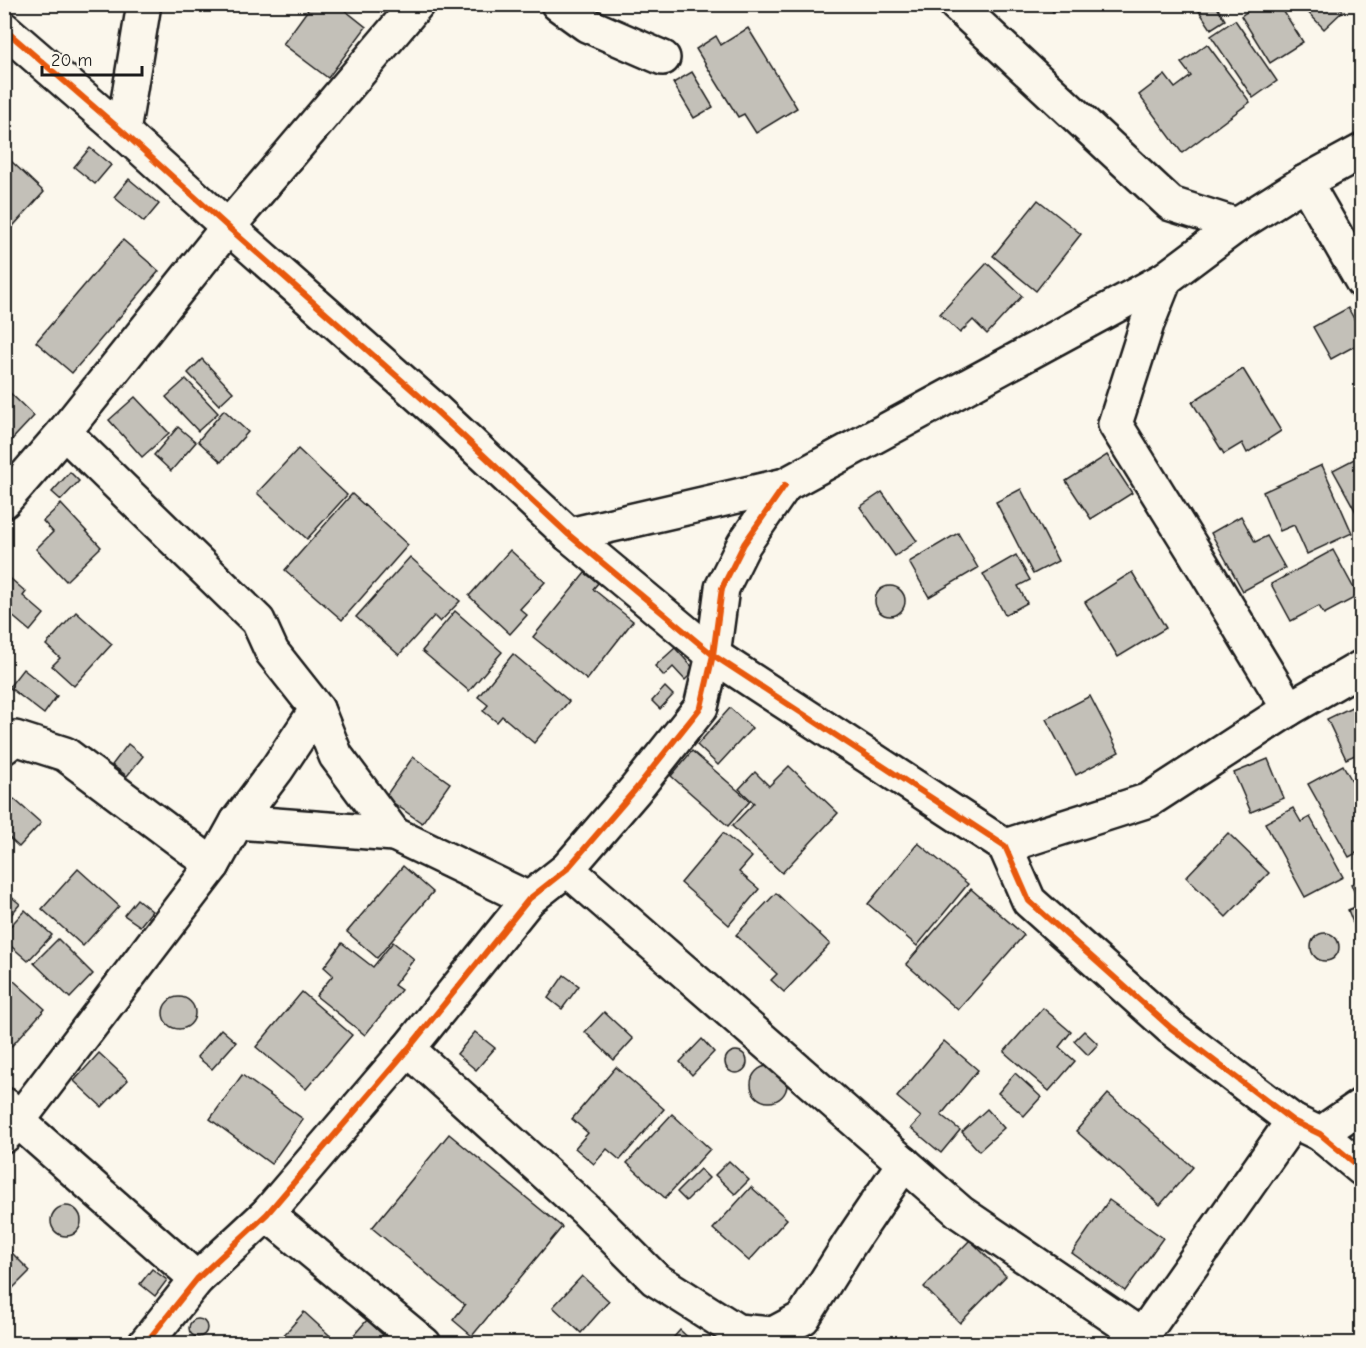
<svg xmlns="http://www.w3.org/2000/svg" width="1366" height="1348" font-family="'Comic Neue',sans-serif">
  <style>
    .building { fill: #c3c0b8; stroke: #1c1c1c; stroke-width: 1.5 }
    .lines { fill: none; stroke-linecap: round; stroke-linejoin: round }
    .minor-casing { stroke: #1c1c1c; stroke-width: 38 }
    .minor { stroke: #fbf7ec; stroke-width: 33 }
    .cycleway-casing { stroke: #fbf7ec; stroke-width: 10 }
    .cycleway { stroke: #e8590c; stroke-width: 6 }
  </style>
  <rect width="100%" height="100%" fill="#fbf7ec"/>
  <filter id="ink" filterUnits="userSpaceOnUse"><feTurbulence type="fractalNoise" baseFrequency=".0167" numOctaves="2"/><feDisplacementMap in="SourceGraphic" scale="12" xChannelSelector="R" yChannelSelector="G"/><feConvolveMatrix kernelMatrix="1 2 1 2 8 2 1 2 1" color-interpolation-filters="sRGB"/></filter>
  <g filter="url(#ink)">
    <g class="building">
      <polygon points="312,4 337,4 366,27 328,78 283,44"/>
      <polygon points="1048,4 1064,4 1053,12"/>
      <polygon points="1203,4 1224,4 1218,9 1225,20 1211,29 1197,8"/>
      <polygon points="1258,4 1279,4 1303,42 1270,63 1241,16"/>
      <polygon points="1300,4 1337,4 1343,11 1324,29"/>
      <polygon points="1235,20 1277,81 1253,98 1211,36"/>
      <polygon points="748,28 797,108 756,133 744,114 738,117 696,49 716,36 721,45"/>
      <polygon points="1207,44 1250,102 1182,153 1139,95 1165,75 1175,88 1191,76 1181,63"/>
      <polygon points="692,72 713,107 694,118 673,83"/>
      <polygon points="90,148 111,165 95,184 74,167"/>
      <polygon points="11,161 44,192 4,236 4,168"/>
      <polygon points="129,179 159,204 144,222 114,197"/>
      <polygon points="1038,200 1081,234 1036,291 993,256"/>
      <polygon points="123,240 159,271 72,373 36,342"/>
      <polygon points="987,263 1022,296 987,334 973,320 960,333 940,314"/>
      <polygon points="1348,308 1362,333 1362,342 1331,359 1313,327"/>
      <polygon points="202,359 233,392 219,405 188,373"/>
      <polygon points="1243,369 1281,431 1247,453 1242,443 1224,454 1192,402"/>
      <polygon points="186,379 218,413 198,431 166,397"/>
      <polygon points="6,389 34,416 4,448 4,390"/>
      <polygon points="135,397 169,433 142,457 109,420"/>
      <polygon points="224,410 248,432 221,462 198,441"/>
      <polygon points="178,427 196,442 171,471 154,455"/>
      <polygon points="298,449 347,495 307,539 257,493"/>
      <polygon points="1107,455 1132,493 1091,519 1066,481"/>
      <polygon points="1362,455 1362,520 1361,521 1333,470"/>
      <polygon points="1322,465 1352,533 1307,554 1294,525 1280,531 1263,492"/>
      <polygon points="70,472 79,481 61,500 52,492"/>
      <polygon points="1021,489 1058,561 1033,574 996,502"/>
      <polygon points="882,492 917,541 895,556 860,507"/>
      <polygon points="352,494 408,545 342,620 285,570"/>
      <polygon points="61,504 101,547 66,581 36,549 53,532 43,521"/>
      <polygon points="1241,516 1255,542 1267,536 1285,568 1243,591 1211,533"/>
      <polygon points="958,533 978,568 929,597 909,562"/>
      <polygon points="510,550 545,582 520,609 527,615 510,634 469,596"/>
      <polygon points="1333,550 1358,596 1324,614 1319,606 1291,621 1271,584"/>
      <polygon points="1016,555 1030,580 1018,586 1027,603 1005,615 983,574"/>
      <polygon points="410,557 460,601 440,622 434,616 399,655 356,617"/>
      <polygon points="1132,572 1166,628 1118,657 1085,602"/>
      <polygon points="4,573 26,592 23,596 44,614 30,631 4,609"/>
      <polygon points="585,573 598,583 593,589 633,621 587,680 533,637"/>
      <circle cx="890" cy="601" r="15"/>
      <polygon points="455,611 502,652 469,691 422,651"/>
      <polygon points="76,612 112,644 74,686 52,666 60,658 46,645"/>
      <polygon points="675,648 695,670 685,680 673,667 664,676 655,666"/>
      <polygon points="513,654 569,701 534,743 502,716 497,722 483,711 488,705 478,697"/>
      <polygon points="23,669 57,696 44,714 9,687"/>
      <polygon points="665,687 673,695 660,709 652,701"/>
      <polygon points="1090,696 1119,752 1076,775 1046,719"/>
      <polygon points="1362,702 1362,752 1346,759 1327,719"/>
      <polygon points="730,708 752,728 718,765 697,745"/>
      <polygon points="128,744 143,756 127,776 112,765"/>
      <polygon points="692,751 750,801 728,826 671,776"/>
      <polygon points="413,757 450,783 422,823 385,797"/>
      <polygon points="1268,759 1284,798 1251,812 1234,773"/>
      <polygon points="1343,765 1362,799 1362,828 1358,830 1362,837 1362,850 1349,857 1308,784"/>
      <polygon points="789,766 838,813 782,873 732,826 754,803 739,789 755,772 769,786"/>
      <polygon points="14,799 41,823 19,847 4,833 4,810"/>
      <polygon points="1293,808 1301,822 1310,817 1343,877 1305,897 1265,823"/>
      <polygon points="723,833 752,857 739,872 759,889 729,925 681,883"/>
      <polygon points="1228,833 1269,873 1226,917 1186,877"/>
      <polygon points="918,843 968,884 917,946 868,904"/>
      <polygon points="403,866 433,892 377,958 347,932"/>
      <polygon points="78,869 119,906 83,946 42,909"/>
      <polygon points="1362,880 1362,931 1357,933 1348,910 1360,905 1351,884"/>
      <polygon points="971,889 1024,935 958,1010 906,964"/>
      <polygon points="4,891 20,904 4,923"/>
      <polygon points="776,893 830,944 784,992 771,980 777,974 736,935"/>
      <polygon points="137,899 152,911 140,926 124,915"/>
      <polygon points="25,910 52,935 28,961 4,940 4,933"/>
      <circle cx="1325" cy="947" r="14"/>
      <polygon points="58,939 93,974 70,998 34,963"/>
      <polygon points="393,942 414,959 394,985 401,990 365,1035 316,996 333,975 324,967 342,943 373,967"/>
      <polygon points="4,972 45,1009 9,1049 4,1045"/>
      <polygon points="564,975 579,986 562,1009 548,998"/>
      <polygon points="302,992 352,1035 306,1089 256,1047"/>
      <circle cx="179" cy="1013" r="16"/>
      <polygon points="1043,1008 1071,1032 1059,1047 1075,1061 1049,1091 1004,1052"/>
      <polygon points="604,1012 633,1039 614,1060 585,1032"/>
      <polygon points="221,1029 236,1042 212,1069 197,1057"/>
      <polygon points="1084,1031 1098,1044 1088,1055 1074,1041"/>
      <polygon points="475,1032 495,1048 476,1070 457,1054"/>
      <polygon points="702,1039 714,1052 692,1075 680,1062"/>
      <polygon points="944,1041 978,1070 941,1115 960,1130 941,1153 911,1128 921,1117 897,1097"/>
      <circle cx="736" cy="1062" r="11"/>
      <polygon points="99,1053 128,1080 102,1107 74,1081"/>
      <circle cx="769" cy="1084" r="18"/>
      <polygon points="616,1067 664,1109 620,1160 607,1149 594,1164 575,1148 588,1133 572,1119"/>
      <polygon points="1015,1073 1041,1097 1024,1116 998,1093"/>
      <polygon points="242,1075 303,1119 271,1164 210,1119"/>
      <polygon points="1108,1094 1193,1167 1160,1205 1076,1131"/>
      <polygon points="987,1109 1004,1128 979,1151 962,1132"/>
      <polygon points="672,1114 710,1149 665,1198 627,1163"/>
      <polygon points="449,1134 562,1227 472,1336 453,1320 465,1305 372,1228"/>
      <polygon points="729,1161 749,1180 735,1194 715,1175"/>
      <polygon points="700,1169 709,1178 686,1201 677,1192"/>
      <polygon points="751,1187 787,1219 749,1261 713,1229"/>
      <polygon points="1109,1200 1163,1238 1125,1291 1072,1253"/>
      <circle cx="66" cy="1221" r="15"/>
      <polygon points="970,1240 1006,1276 960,1323 924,1287"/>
      <polygon points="4,1245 30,1271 4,1297"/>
      <polygon points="152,1269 167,1280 155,1296 140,1284"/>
      <polygon points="582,1276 609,1301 581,1333 553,1307"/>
      <polygon points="304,1312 339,1344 276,1344"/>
      <circle cx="198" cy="1328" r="9"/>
      <polygon points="367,1320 383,1335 375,1344 361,1344 353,1336"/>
      <polygon points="680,1330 695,1344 668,1344"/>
    </g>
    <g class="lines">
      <defs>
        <g id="minor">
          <polyline points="558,4 587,25 663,58"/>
          <polyline points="956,4 1171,204 1237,225"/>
          <polyline points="4,29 123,132 228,227 434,409 569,535 713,655 1005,846 1029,901 1171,1028 1293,1121 1320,1134 1362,1169"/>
          <polyline points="123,132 144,4"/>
          <polyline points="1305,182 1362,281"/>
          <polyline points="1165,279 1147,324 1115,424 1195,553 1289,709"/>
          <polyline points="4,501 64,432 228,227 417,4"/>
          <polyline points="569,535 785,485 1165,279 1237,225 1305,182 1362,151"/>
          <polyline points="317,709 336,756 394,834 529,899"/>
          <polyline points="4,747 15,738 65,754 213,865"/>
          <polyline points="237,822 394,834"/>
          <polyline points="1005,846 1149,800 1289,709 1362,667"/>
          <polyline points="567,869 961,1213 1142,1336"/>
          <polyline points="408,1049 586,1210 655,1279 737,1331 773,1334 803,1318 848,1246 904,1163"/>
          <polyline points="5,1105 18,1121 197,1279"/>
          <polyline points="1320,1134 1362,1105"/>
          <polyline points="4,1136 18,1121 213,865 237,822 277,769 317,709 272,652 258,621 64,432"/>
          <polyline points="267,1214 424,1344"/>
          <polyline points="145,1344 197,1279 267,1214 408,1049 529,899 567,869 635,790 701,707 713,655 722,588 744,544 785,485"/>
          <polyline points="1135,1344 1142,1336 1293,1121"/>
        </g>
      </defs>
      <use href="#minor" class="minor-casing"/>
      <use href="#minor" class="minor"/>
      <defs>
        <g id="cycleway">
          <polyline points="4,29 123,132 228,227 434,409 569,535 713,655 1005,846 1029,901 1171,1028 1293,1121 1320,1134 1362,1169"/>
          <polyline points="145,1344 197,1279 267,1214 408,1049 529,899 567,869 635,790 701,707 713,655 722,588 744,544 785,485"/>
        </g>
      </defs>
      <use href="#cycleway" class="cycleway-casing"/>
      <use href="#cycleway" class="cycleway"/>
    </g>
  </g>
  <rect width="1366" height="1348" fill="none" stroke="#fbf7ec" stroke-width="24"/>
  <rect x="12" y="12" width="1342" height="1324" fill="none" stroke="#1c1c1c" stroke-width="2" filter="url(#ink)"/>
  <path d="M42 66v9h100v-9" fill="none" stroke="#1c1c1c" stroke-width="3"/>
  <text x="51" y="66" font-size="18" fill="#1c1c1c" stroke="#fbf7ec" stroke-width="4.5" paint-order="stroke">20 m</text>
</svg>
